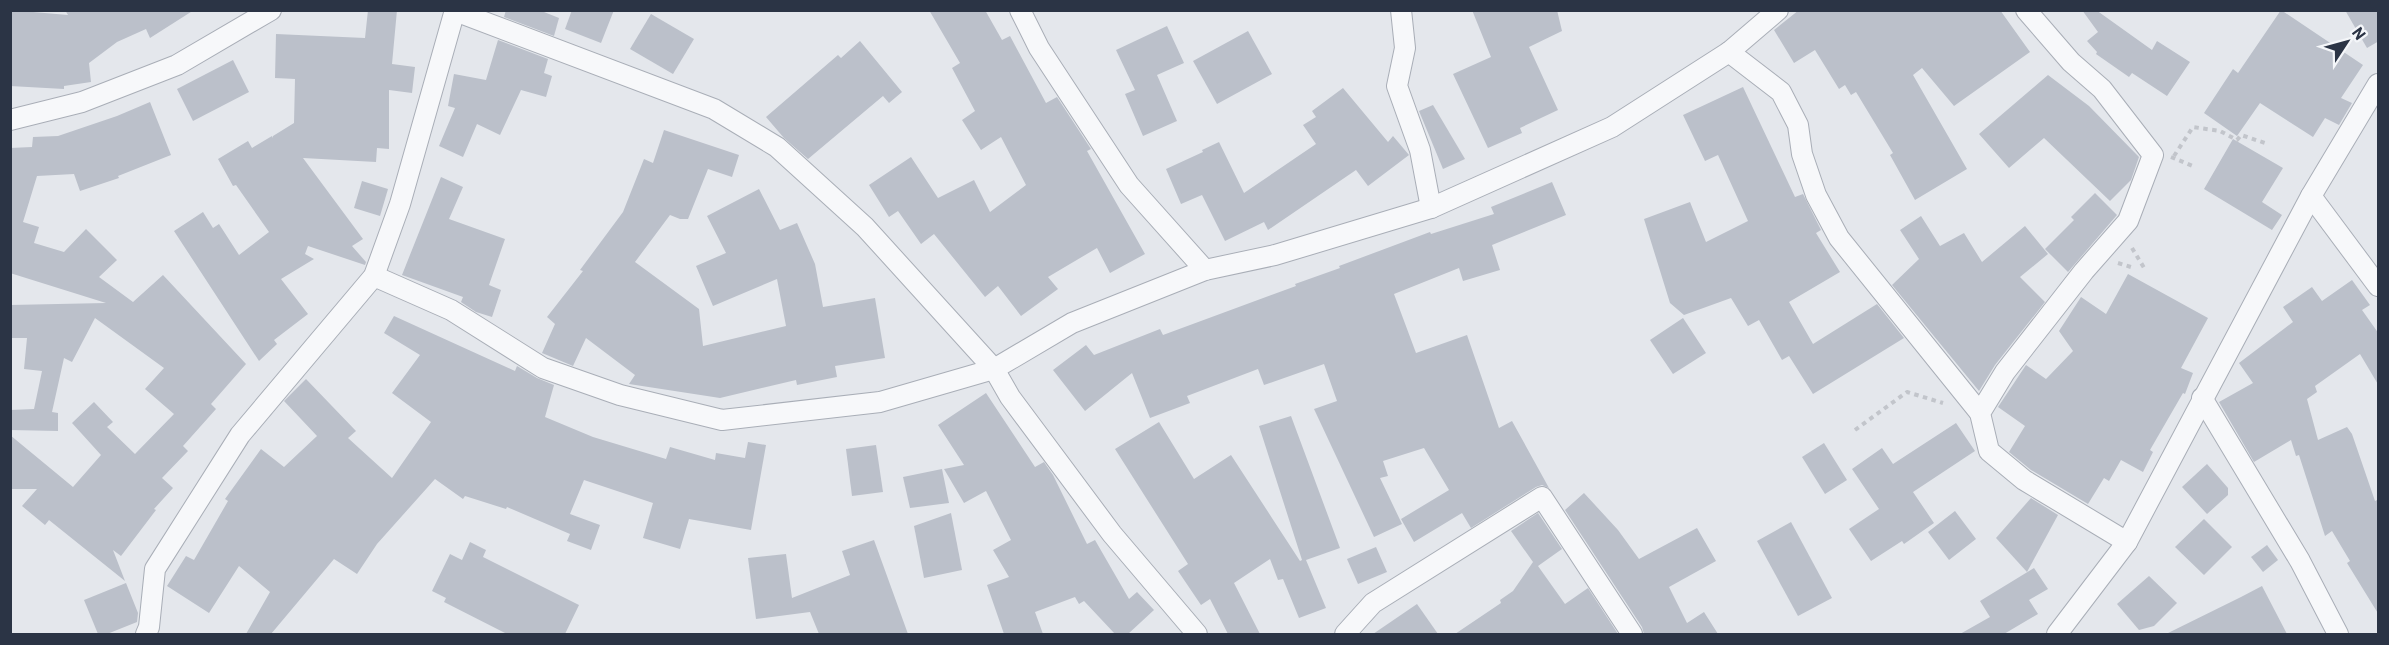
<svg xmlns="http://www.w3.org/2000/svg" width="2389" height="645" font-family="Barlow,sans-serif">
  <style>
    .building { fill: #bbc0ca }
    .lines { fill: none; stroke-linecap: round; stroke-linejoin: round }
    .street-casing { stroke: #a9aeb7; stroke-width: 22 }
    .path { stroke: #c2c5cb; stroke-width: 4; stroke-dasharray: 4.5 4.5; stroke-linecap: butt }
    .street { stroke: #f7f8fa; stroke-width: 20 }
  </style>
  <rect width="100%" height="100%" fill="#e4e7ec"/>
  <g class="building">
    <polygon points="10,10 68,15 65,10 194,10 150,38 146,29 117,42 89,63 91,82 64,86 64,89 10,86"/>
    <polygon points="368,10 397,10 392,64 415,67 412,93 389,90 389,149 377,148 376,162 303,158 363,239 352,246 366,262 365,265 308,246 305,254 314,259 281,279 308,314 274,340 277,344 259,361 174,231 203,212 213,228 219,224 239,255 269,232 236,185 233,186 218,159 248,141 252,148 272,136 273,138 273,136 294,123 295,79 275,78 276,34 365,38"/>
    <polygon points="506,10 539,10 559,18 554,36 504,17"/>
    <polygon points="572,10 614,10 601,43 565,29"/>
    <polygon points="929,10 985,10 1002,40 1010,36 1046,103 1057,97 1091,149 1087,151 1145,254 1110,273 1097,248 1048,277 1058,289 1021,316 998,286 985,297 934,234 921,244 898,211 889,217 869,185 911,157 938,198 974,180 990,212 1026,185 1001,137 981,150 962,120 975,111 952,68 960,63"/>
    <polygon points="1472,10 1557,10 1562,31 1529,47 1558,110 1520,128 1522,133 1488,148 1453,74 1491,57"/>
    <polygon points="1799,10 2000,10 2030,52 1954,106 1922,68 1913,75 1967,169 1915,200 1890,155 1893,153 1856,92 1851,95 1845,85 1839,89 1815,50 1794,63 1774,30"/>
    <polygon points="2082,10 2096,10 2152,50 2157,41 2190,62 2167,96 2132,73 2129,77 2096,54 2097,52 2087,41 2098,32"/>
    <polygon points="2281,10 2363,65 2341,98 2352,103 2339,125 2325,118 2313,137 2260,103 2237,136 2204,113 2233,69 2238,73"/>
    <polygon points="2345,10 2379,10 2379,41 2367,48"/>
    <polygon points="651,14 694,39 673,74 630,49"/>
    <polygon points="1167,26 1184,63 1157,75 1177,121 1143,136 1125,94 1135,90 1116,50"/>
    <polygon points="1248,31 1272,74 1217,104 1193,61"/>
    <polygon points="498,40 548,59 544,73 552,76 546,97 521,90 500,135 477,124 463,157 439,146 455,108 448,106 454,74 486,80"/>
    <polygon points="860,41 902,92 889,103 883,96 808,159 784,138 766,117 838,55 841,58"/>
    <polygon points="233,60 249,92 193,121 177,89"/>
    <polygon points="2048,75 2089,106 2139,157 2131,180 2110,201 2044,138 2009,168 1979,134"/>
    <polygon points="1743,87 1795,197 1803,194 1821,230 1816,233 1840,272 1789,302 1813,344 1877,304 1904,338 1813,394 1789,356 1782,360 1759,320 1748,326 1731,298 1684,315 1670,303 1644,219 1690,202 1706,242 1748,221 1718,155 1705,161 1683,115"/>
    <polygon points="1343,88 1388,142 1393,136 1409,155 1368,186 1356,170 1268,230 1264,222 1225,241 1202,195 1181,204 1166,169 1203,152 1202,150 1219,142 1244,193 1316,144 1303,125 1316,117 1312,111"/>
    <polygon points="150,102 171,155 118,176 119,178 80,191 74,174 37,176 23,222 39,227 34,243 64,252 86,229 117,260 99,277 133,302 163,275 246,364 211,404 216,409 183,446 188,451 162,478 173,488 154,509 156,510 121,556 113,550 125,581 49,520 45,525 22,506 37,489 10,489 10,435 73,487 101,455 72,423 94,402 113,422 107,427 135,454 174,414 145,389 164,368 95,318 72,362 64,358 52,412 58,413 58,431 10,430 10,410 34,409 42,371 24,369 27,338 10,338 10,305 106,303 10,273 10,148 32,147 33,137 58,136 117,116"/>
    <polygon points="1433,105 1465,159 1443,169 1419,111"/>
    <polygon points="664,130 739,155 732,177 708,169 688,219 680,219 670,215 635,262 699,309 703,346 786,326 777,279 713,306 696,266 726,253 707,216 759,189 780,230 797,223 815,264 823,307 875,298 885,358 835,366 837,377 797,385 796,380 720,398 629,384 635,375 586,338 573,366 542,353 555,324 547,317 583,271 580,270 623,212 644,159 653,163"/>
    <polygon points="2233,139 2283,168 2262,202 2282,215 2272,230 2204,189"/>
    <polygon points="441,177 463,187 449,219 505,239 489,285 501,290 492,317 476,312 461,302 463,297 402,275"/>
    <polygon points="362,181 388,189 380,216 354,208"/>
    <polygon points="1552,182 1566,215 1492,245 1500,270 1463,281 1459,268 1394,294 1416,353 1467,335 1499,428 1512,421 1549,488 1542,485 1536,487 1471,528 1462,513 1414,542 1401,519 1449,490 1424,448 1383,461 1388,476 1380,478 1402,524 1374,537 1314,409 1337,401 1324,364 1264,385 1258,369 1187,396 1190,403 1150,418 1132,373 1085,411 1053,370 1086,345 1094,355 1160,329 1163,335 1296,286 1295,284 1340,268 1339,266 1430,232 1431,234 1494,214 1491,207"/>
    <polygon points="2095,193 2117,215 2068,272 2045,249 2074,220 2071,217"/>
    <polygon points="1921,216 1940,246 1964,233 1982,262 2025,226 2048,254 2020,277 2045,302 1995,365 1979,391 1892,285 1919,259 1900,230"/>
    <polygon points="2128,274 2208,318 2181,368 2193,373 2185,394 2183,393 2150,450 2153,452 2143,472 2121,460 2109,481 2104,478 2088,504 2031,470 2009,452 2025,426 1998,407 2026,365 2046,379 2073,351 2059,331 2081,297 2106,314"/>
    <polygon points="2352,280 2370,305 2362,310 2379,334 2379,386 2360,354 2315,386 2317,392 2307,399 2318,440 2347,427 2352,434 2375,501 2379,499 2379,615 2347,563 2350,561 2332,531 2325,536 2299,455 2296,456 2291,440 2254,462 2219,402 2253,383 2239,363 2293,322 2283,307 2312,287 2322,301"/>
    <polygon points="394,316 515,371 517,366 537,378 554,385 545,417 593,437 666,459 670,447 715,460 716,453 745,458 748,442 766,445 751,530 689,519 680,549 643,538 653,503 584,480 570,514 600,525 591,550 567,541 570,534 507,507 506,509 465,496 463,499 435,479 377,544 357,574 334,559 271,634 246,634 270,592 239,566 209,613 167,586 186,556 194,560 228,501 225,499 261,449 284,467 317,436 284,401 306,379 356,431 348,438 392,478 431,422 392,393 420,355 384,333"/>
    <polygon points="1683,318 1706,353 1673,374 1650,340"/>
    <polygon points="986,393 1035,467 1044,462 1053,475 1087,544 1095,540 1129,599 1137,592 1154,610 1128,634 1115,634 1084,601 1079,604 1075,597 1035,612 1043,634 1004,634 987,585 1009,577 993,550 1011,540 986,491 964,503 944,469 964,465 938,425"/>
    <polygon points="1291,416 1340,548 1306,560 1326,608 1299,618 1283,579 1278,580 1270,559 1234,583 1260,634 1228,634 1210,599 1201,605 1178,571 1188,564 1115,449 1159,422 1194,479 1231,455 1300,561 1302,560 1259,426"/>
    <polygon points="1956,423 1975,451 1913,492 1934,523 1904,544 1902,541 1871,561 1849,529 1879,509 1852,469 1882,448 1893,464"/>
    <polygon points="1824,443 1847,480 1825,494 1802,457"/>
    <polygon points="876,445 883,492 852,496 846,449"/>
    <polygon points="2207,464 2228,488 2228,495 2207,514 2182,487"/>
    <polygon points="942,469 949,503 910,508 903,477"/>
    <polygon points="1584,493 1618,530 1639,559 1697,528 1716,561 1669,587 1687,623 1704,612 1718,634 1644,634 1642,627 1565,510"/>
    <polygon points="2031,498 2058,515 2027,572 1996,538"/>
    <polygon points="1955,511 1976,539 1949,560 1928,532"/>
    <polygon points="951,513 962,570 924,578 914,526"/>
    <polygon points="1538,513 1562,549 1538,566 1565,604 1588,588 1618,634 1455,634 1501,603 1500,600 1513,591 1533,562 1511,531"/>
    <polygon points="2204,519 2232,547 2204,575 2175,547"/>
    <polygon points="1791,522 1832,598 1798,616 1757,541"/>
    <polygon points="874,540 908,634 819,634 810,612 756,619 748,558 786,554 792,598 850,575 842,551"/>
    <polygon points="470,542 486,550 483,557 579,605 565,634 507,634 444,602 446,598 432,591 450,554 462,560"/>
    <polygon points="2267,545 2278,560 2263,572 2251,557"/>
    <polygon points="1376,547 1387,572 1358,584 1347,559"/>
    <polygon points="2034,568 2048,589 2029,600 2038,614 2004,634 1960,634 1990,617 1980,601"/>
    <polygon points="2149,576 2177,603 2154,626 2139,630 2117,604"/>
    <polygon points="126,583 138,613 137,622 107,634 98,634 84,600"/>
    <polygon points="2262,586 2287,634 2166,634 2241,597"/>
    <polygon points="1417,604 1438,634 1373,634"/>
  </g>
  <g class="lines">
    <defs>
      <g id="street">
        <polyline points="1020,10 1039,48 1129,185 1205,270"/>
        <polyline points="1401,10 1405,48 1397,86 1420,150 1431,208"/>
        <polyline points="2026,10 2071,62 2102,89 2153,155 2128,221 2084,271 2005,372 1980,413 1989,451 2024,480 2127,542"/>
        <polyline points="455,11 714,109 777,147 865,227 994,369 1010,397 1112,534 1197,634"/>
        <polyline points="1729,52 1781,92 1798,125 1802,154 1816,195 1839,238 1980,413"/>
        <polyline points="10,120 82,102 177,65 271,10"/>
        <polyline points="2311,196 2378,286"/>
        <polyline points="374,276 451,310 543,368 620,395 722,420 880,402 994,369 1072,323 1205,270 1275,255 1431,208 1612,127 1729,52 1778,10"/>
        <polyline points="2202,398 2300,561 2338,634"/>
        <polyline points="146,634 149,627 155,569 240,435 374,276 400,204 455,10"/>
        <polyline points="1345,634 1373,603 1542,497 1632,634"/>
        <polyline points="2057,634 2127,542 2311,196 2378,84"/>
      </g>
    </defs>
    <use href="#street" class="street-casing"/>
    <g class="path">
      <polyline points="2174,156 2193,127 2220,131 2237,140 2241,135 2265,143"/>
      <polyline points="2171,157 2195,167"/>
      <polyline points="2132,248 2146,271"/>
      <polyline points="2118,263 2134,268"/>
      <polyline points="1855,430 1907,392 1943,403"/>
    </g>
    <use href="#street" class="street"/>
  </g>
  <rect width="2389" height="645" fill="none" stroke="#2b3445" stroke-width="24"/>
  <g transform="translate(2347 42) rotate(54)" stroke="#f4f6f9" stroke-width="4.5" paint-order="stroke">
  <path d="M0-4.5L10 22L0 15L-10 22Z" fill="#2b3445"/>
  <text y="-9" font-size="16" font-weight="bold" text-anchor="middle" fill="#2b3445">N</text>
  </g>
</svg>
